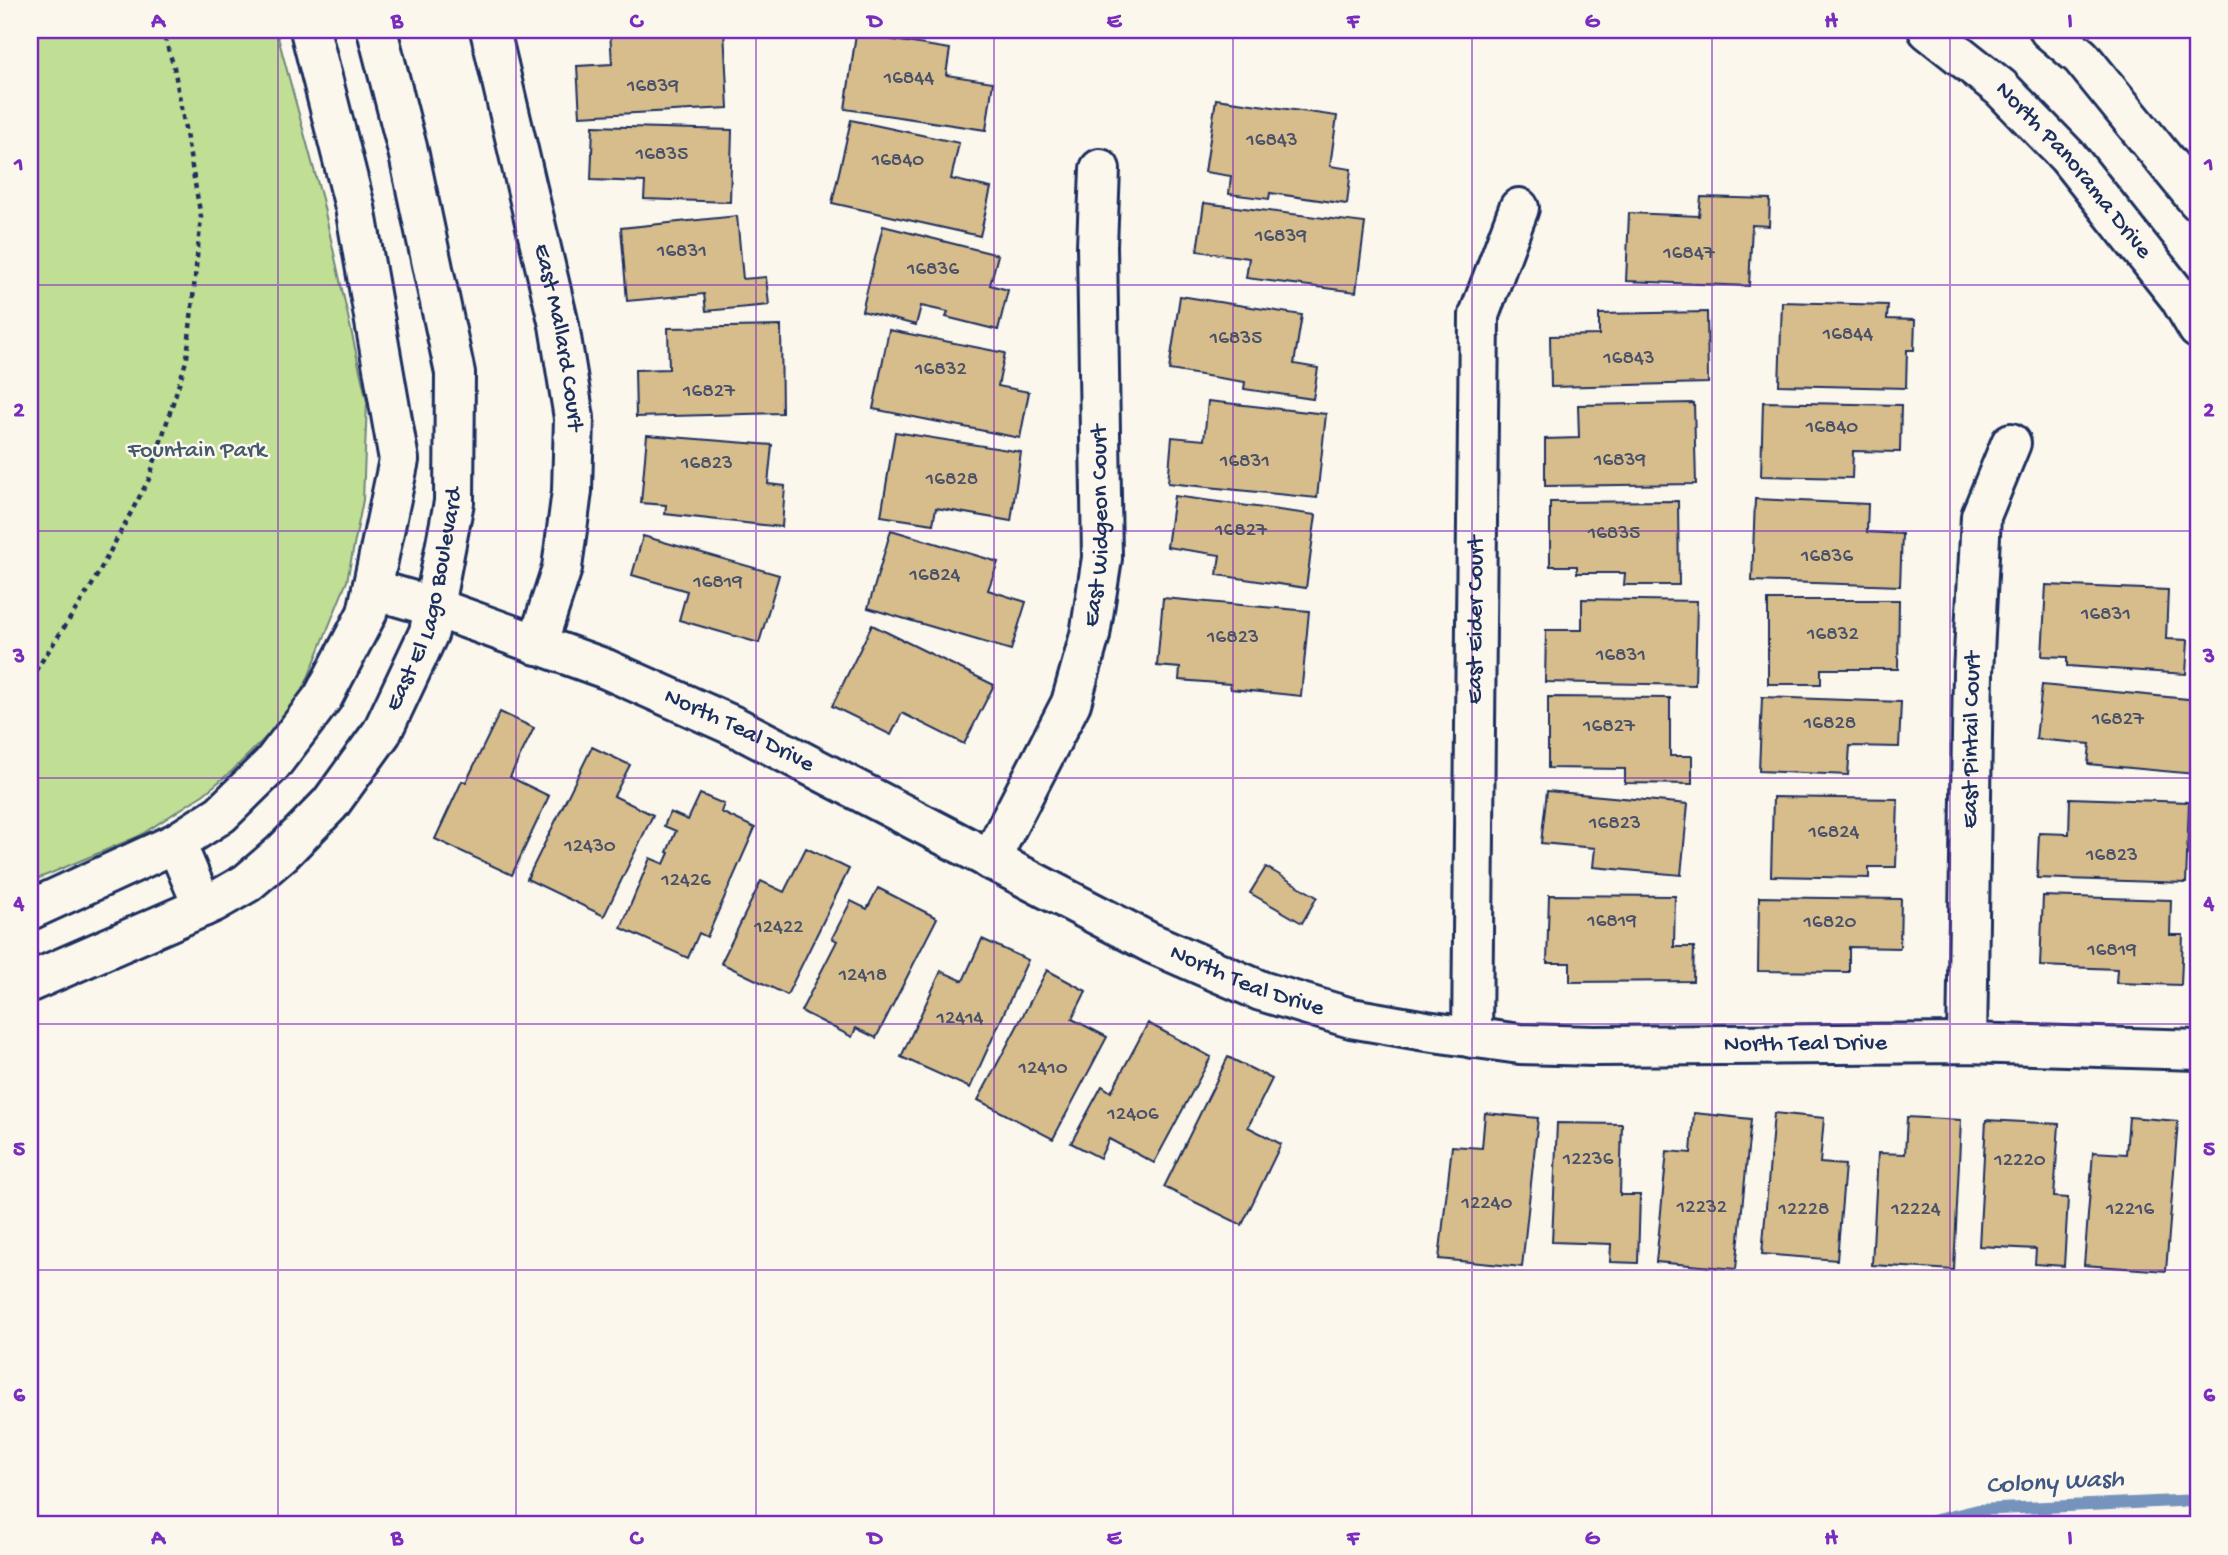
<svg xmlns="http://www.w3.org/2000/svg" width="2228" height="1555" font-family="'Gochi Hand',sans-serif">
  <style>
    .green { fill: #c1de95; stroke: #6e867a; stroke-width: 2 }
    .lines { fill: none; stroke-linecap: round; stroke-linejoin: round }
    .stream { stroke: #7593bc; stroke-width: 12 }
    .building { fill: #d7bc8c; stroke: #1b2f5e; stroke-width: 2 }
    .minor-casing { stroke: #1b2f5e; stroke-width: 44 }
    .path { stroke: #1b2f5e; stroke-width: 4.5; stroke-dasharray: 5 5; stroke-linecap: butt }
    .minor { stroke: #fbf7ec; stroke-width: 38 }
    .grid { fill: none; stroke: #7b2cbf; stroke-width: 2; stroke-opacity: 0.55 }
    .labels { text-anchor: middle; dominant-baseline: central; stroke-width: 5; stroke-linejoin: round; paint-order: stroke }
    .number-label { font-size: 21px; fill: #4a526a }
    .street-label { font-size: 24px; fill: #1b2f5e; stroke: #fbf7ec }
    .park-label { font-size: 24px; fill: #445b6c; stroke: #fbf7ec }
    .water-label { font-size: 26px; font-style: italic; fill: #405885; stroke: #fbf7ec }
    .neatline { fill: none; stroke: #7b2cbf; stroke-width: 2.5 }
    .grid-label { font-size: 23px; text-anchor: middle; font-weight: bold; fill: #7b2cbf }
  </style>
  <rect width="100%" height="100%" fill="#fbf7ec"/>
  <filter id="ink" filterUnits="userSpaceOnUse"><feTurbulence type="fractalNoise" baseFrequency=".0143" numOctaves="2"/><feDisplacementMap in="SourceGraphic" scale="14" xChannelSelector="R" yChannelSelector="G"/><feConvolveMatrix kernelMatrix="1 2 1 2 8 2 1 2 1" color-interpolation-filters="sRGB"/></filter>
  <g filter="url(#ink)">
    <polygon class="green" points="30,30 276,30 322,199 367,402 363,500 347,581 301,695 280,723 232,771 204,794 139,836 30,882"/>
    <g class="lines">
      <polyline class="stream" points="1916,1525 1978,1510 2198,1500"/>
    </g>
    <g class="building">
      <polygon points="633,30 724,30 728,108 580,116 577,66 612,64 610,31"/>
      <polygon points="856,34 950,49 946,75 993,82 986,130 845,109"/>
      <polygon points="1216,99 1337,116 1330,166 1351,169 1347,204 1270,193 1269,199 1229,194 1231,176 1205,172"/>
      <polygon points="851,120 959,143 951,179 991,188 980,236 832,203"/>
      <polygon points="593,126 732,130 730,202 644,199 645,182 591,180"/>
      <polygon points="1701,197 1770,199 1769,226 1752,225 1749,286 1626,281 1629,213 1699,216"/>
      <polygon points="1204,203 1365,223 1356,292 1246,278 1249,258 1197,251"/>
      <polygon points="737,216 743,279 766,277 769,305 706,311 704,294 627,301 621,228"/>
      <polygon points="883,226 998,255 990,285 1008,290 998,330 946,317 948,312 921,306 916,325 862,311"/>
      <polygon points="1180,296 1302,315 1294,364 1318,368 1313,399 1244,389 1245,382 1169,370"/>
      <polygon points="1782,302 1888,305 1887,319 1915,320 1914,350 1907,350 1906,388 1779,385"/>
      <polygon points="1707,312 1708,383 1551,387 1550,336 1599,335 1599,314"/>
      <polygon points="781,326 782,413 636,417 635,370 669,369 668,328"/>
      <polygon points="889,330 1005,353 998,386 1029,392 1020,438 873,409"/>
      <polygon points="1208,401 1326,414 1317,498 1168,483 1172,437 1204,440"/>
      <polygon points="1763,402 1901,405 1900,452 1853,451 1852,478 1761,476"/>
      <polygon points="1694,403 1696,484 1545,486 1545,439 1579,438 1578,405"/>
      <polygon points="895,432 1021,452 1011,521 936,508 933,524 881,516"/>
      <polygon points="647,435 772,445 768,484 785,486 782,527 665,514 666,505 641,503"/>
      <polygon points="1174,496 1316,515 1306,588 1217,575 1220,555 1167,547"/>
      <polygon points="1755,499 1868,504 1867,532 1902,534 1900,586 1752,581"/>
      <polygon points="1678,501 1679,585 1624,585 1625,573 1577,573 1577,566 1550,566 1550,502"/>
      <polygon points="891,530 998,562 988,590 1026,602 1011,650 868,608"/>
      <polygon points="643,536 779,575 759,643 679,620 687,591 632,575"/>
      <polygon points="2046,585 2168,590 2166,639 2188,640 2186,674 2067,666 2067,657 2042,656"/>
      <polygon points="1163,598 1309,611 1301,696 1231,689 1230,684 1179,680 1180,668 1157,666"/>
      <polygon points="1582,599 1697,601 1695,685 1545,682 1546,630 1582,630"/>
      <polygon points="1768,600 1899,600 1898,669 1821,669 1821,684 1768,684"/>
      <polygon points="872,625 994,685 964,744 902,713 891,735 832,706"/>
      <polygon points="2042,685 2198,700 2198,742 2195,774 2088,764 2090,744 2036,739"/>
      <polygon points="1548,697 1670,698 1670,756 1692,756 1692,784 1625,783 1625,769 1548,768"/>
      <polygon points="1762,697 1901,702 1899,747 1850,746 1848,775 1759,771"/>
      <polygon points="500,712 534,728 510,777 549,796 512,875 435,839 462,781 466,782"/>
      <polygon points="592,747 630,765 614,796 653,815 604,916 527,879"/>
      <polygon points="1547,791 1688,804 1681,875 1593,867 1595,848 1541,843"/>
      <polygon points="700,794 724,804 721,812 755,828 707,937 699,933 688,958 621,928 650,858 664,864 669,853 667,852 676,831 664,826 670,812 688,820"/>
      <polygon points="1773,797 1898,799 1896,867 1869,867 1869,878 1771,876"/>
      <polygon points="2070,798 2189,802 2186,883 2037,878 2039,833 2069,834"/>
      <polygon points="806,848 849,869 787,995 721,963 761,881 784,892"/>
      <polygon points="1266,867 1317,897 1302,923 1250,893"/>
      <polygon points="878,888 937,918 876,1038 856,1028 852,1037 801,1011 837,941 832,938 851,901 867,909"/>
      <polygon points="1549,895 1675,896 1674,947 1694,947 1693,981 1570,982 1570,963 1547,963"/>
      <polygon points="2043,896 2171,900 2170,935 2183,935 2181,985 2116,983 2117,969 2040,966"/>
      <polygon points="1759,897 1901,899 1900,948 1849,947 1849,972 1758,971"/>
      <polygon points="982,939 1028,960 970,1088 901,1057 941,971 963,981"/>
      <polygon points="1047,970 1086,991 1072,1019 1107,1037 1053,1139 978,1100"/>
      <polygon points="1148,1023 1211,1057 1154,1163 1109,1139 1100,1158 1071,1143 1102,1086 1111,1092"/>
      <polygon points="1228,1057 1272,1079 1248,1127 1281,1144 1242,1225 1164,1187"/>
      <polygon points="1485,1113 1538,1118 1522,1267 1439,1259 1452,1146 1482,1148"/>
      <polygon points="1694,1113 1751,1119 1736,1269 1656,1262 1667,1151 1691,1153"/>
      <polygon points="1774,1113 1824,1118 1820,1163 1845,1165 1837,1260 1762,1254"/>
      <polygon points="1907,1117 1961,1120 1954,1270 1872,1265 1878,1153 1905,1154"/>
      <polygon points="2129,1117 2178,1121 2166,1271 2084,1265 2093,1152 2126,1154"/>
      <polygon points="1986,1120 2059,1124 2054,1197 2068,1198 2064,1266 2035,1264 2036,1249 1979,1246"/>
      <polygon points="1557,1123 1622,1124 1620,1195 1640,1195 1638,1263 1610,1262 1611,1244 1552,1242"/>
    </g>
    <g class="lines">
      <defs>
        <g id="minor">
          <path id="s1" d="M490 30 559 325 574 418 572 491 562 568 537 645"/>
          <path id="s2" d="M1928 30 2001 88 2068 157 2179 297 2198 329"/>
          <polyline points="2049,30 2081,57 2198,201"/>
          <path id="s3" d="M372 589 434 607 606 669 734 726 1151 943 1261 991 1351 1018 1426 1031 1520 1044 1595 1046 1967 1043 2198 1050"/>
          <polyline points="176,843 203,907"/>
          <path id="s4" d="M990 860 1071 703 1090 635 1102 558 1097 246 1100 169"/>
          <polyline points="30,910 176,843 221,814 272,764 323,697 367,613 399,460 355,207 310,30"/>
          <path id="s5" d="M30 982 214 902 247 883 282 853 330 804 382 732 429 632 454 502 455 373 409 155 377 30"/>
          <path id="s6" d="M1472 1038 1479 315 1519 208"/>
          <path id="s7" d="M1967 1043 1973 673 1981 516 2011 443"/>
        </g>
      </defs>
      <use href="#minor" class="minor-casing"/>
      <polyline class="path" points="30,679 92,585 149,479 187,358 201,217 174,67 162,30"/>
      <use href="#minor" class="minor"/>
    </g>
  </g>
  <path class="grid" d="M278 30V1525M516 30V1525M756 30V1525M994 30V1525M1233 30V1525M1472 30V1525M1712 30V1525M1950 30V1525M30 285H2198M30 531H2198M30 778H2198M30 1024H2198M30 1270H2198"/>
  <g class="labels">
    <g class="number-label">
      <text x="909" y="79">16844</text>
      <text x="653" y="87">16839</text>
      <text x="1272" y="141">16843</text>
      <text x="662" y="155">16835</text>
      <text x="898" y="161">16840</text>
      <text x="1281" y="237">16839</text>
      <text x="682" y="252">16831</text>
      <text x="1689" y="254">16847</text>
      <text x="933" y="270">16836</text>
      <text x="1848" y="335">16844</text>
      <text x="1236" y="339">16835</text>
      <text x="1629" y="359">16843</text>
      <text x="941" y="370">16832</text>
      <text x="709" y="392">16827</text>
      <text x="1832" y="428">16840</text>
      <text x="1620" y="461">16839</text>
      <text x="1245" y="462">16831</text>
      <text x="707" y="464">16823</text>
      <text x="952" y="480">16828</text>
      <text x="1241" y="531">16827</text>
      <text x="1614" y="534">16835</text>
      <text x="1827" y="557">16836</text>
      <text x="935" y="576">16824</text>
      <text x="718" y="583">16819</text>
      <text x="2106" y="615">16831</text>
      <text x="1833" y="635">16832</text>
      <text x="1233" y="638">16823</text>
      <text x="1621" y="656">16831</text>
      <text x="2118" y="720">16827</text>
      <text x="1830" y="724">16828</text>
      <text x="1609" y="727">16827</text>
      <text x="1615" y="824">16823</text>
      <text x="1834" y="833">16824</text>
      <text x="590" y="847">12430</text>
      <text x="2112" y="856">16823</text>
      <text x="686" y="881">12426</text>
      <text x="1612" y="922">16819</text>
      <text x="1830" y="923">16820</text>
      <text x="779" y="928">12422</text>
      <text x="2112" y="951">16819</text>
      <text x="863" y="976">12418</text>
      <text x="960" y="1019">12414</text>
      <text x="1043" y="1069">12410</text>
      <text x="1133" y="1115">12406</text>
      <text x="1588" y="1160">12236</text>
      <text x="2020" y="1161">12220</text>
      <text x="1487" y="1204">12240</text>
      <text x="1702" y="1208">12232</text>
      <text x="1804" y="1210">12228</text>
      <text x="1916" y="1210">12224</text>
      <text x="2130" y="1210">12216</text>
    </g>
    <g class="street-label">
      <text stroke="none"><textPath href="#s2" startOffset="203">North Panorama Drive</textPath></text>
      <text stroke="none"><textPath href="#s1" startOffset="315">East Mallard Court</textPath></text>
      <text stroke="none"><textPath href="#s4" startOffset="357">East Widgeon Court</textPath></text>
      <text stroke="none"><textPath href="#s5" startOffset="583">East El Lago Boulevard</textPath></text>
      <text stroke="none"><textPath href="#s6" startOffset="418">East Eider Court</textPath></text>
      <text stroke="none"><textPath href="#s3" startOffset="394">North Teal Drive</textPath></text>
      <text stroke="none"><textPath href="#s7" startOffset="303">East Pintail Court</textPath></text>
      <text stroke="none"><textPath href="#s3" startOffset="961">North Teal Drive</textPath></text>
      <text stroke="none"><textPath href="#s3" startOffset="1528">North Teal Drive</textPath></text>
    </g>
    <g class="park-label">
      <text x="197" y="451">Fountain Park</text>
    </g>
    <g class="water-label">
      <text transform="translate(2055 1484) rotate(-3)">Colony Wash</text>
    </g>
  </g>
  <rect width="2228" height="1555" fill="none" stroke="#fbf7ec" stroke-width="77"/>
  <rect x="38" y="38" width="2152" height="1478" class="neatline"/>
  <g class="grid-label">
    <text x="158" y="27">A</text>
    <text x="397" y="27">B</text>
    <text x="636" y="27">C</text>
    <text x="875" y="27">D</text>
    <text x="1114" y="27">E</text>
    <text x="1353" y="27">F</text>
    <text x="1592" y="27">G</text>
    <text x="1831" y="27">H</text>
    <text x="2070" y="27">I</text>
    <text x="19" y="170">1</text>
    <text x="2209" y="170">1</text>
    <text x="19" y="416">2</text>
    <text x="2209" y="416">2</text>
    <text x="19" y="662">3</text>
    <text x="2209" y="662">3</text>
    <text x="19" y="909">4</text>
    <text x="2209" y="909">4</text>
    <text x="19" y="1155">5</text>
    <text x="2209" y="1155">5</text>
    <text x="19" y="1401">6</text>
    <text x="2209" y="1401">6</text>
    <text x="158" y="1544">A</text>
    <text x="397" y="1544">B</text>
    <text x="636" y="1544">C</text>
    <text x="875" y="1544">D</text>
    <text x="1114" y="1544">E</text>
    <text x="1353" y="1544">F</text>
    <text x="1592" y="1544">G</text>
    <text x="1831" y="1544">H</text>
    <text x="2070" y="1544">I</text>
  </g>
</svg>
